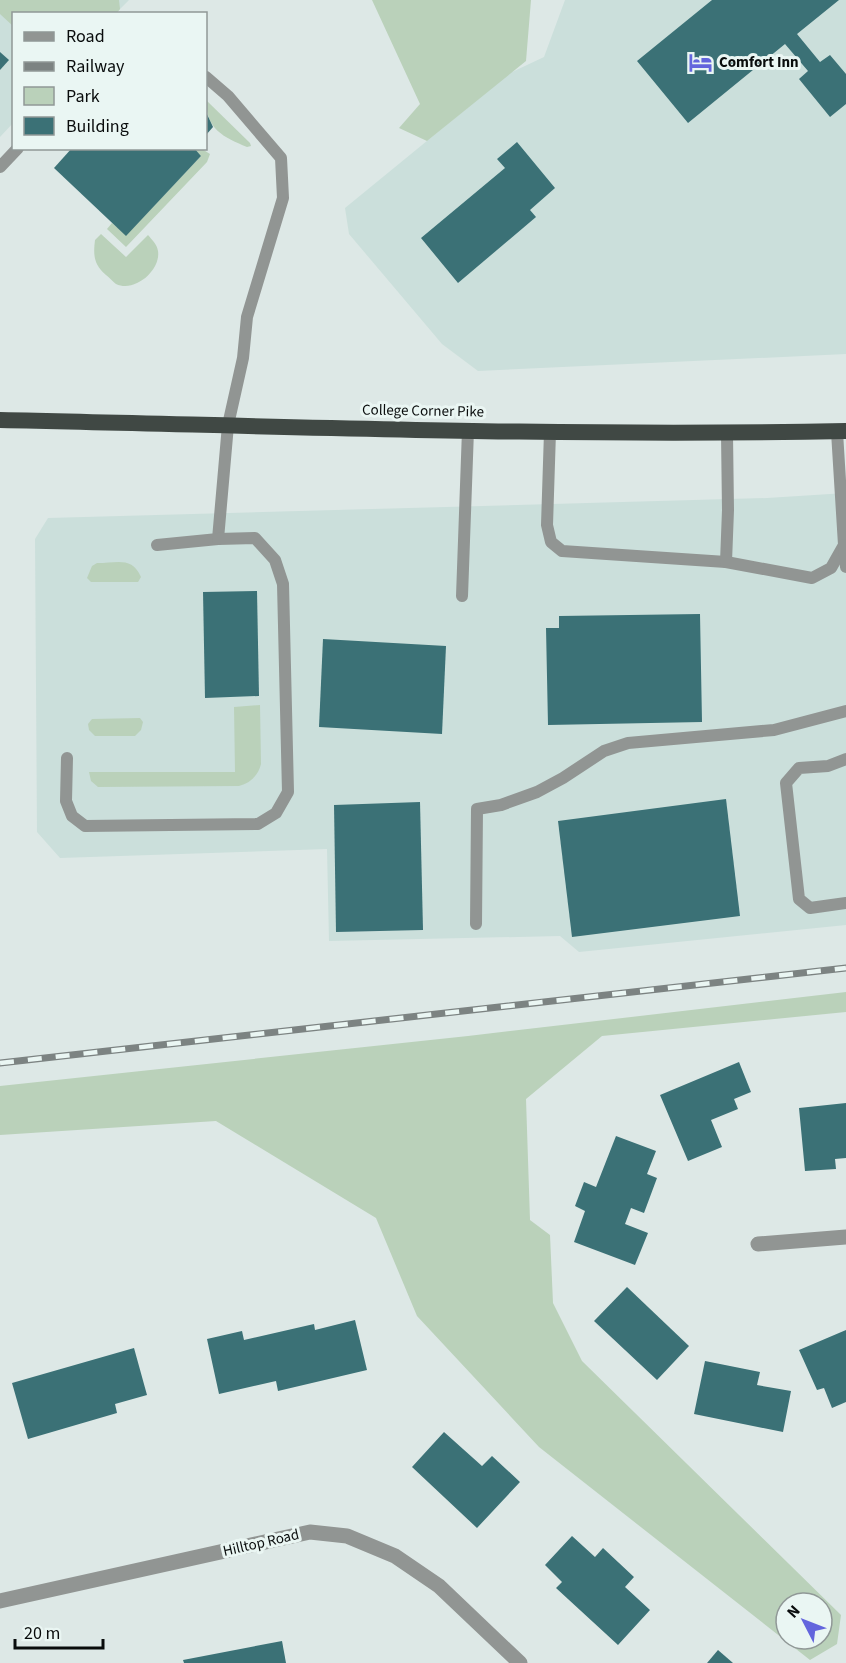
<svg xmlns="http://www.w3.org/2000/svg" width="846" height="1663" font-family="'Source Sans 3',sans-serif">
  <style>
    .built { fill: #cbdfdb }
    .green { fill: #bad1ba; fill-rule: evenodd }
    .building { fill: #3b7176 }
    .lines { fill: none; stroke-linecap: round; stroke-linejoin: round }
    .service { stroke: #919593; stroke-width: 12 }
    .minor { stroke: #919593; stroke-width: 15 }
    .trunk { stroke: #404844; stroke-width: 16 }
    .rail-casing { stroke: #7c8382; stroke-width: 7 }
    .rail { stroke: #eaf6f3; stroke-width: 4.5; stroke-dasharray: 14; stroke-linecap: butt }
    .labels { text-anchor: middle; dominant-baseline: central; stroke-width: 6; stroke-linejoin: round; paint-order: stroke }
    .poi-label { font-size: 15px; font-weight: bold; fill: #090c0c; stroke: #eaf6f3; text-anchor: start }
    .street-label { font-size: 15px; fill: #090c0c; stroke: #eaf6f3 }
  </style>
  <rect width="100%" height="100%" fill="#dde8e6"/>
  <g class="built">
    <polygon points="0,0 129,0 116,13 14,14 13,123 0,137"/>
    <polygon points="565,0 846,0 846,354 478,371 442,344 349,234 345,208 510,73 544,57"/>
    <polygon points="846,493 846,925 579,952 560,936 329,941 327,849 60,858 37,832 35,539 48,518 767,498"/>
  </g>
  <g class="green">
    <polygon points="0,0 119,0 120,9 116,14 14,14 13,26 0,14"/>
    <polygon points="372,0 531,0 526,61 427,141 399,128 420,104"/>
    <path d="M206 100 250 143 251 146 247 147C223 137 206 129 206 100Z"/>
    <polygon points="194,149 202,149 210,154 207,162 126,247 107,229 112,223 126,235 201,156"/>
    <path d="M101 234 126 257 148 235C152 240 157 244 158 251 161 270 135 293 116 284 113 282 109 277 106 275 94 265 93 255 95 240Z"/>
    <path d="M97 563C117 563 132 556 141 577L138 582H91L87 578 92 566Z"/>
    <path d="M260 705 261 764C258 776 250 783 239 786L98 787 91 781 89 772H235L234 707Z"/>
    <polygon points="140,718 143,722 141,730 135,736 95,736 89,730 88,724 92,719"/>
    <path d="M846 992V1012L602 1036 526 1099 530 1220 550 1235 553 1303 582 1361 841 1615 837 1644 810 1660 539 1447 417 1316 376 1218 216 1121 0 1135V1086L468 1036ZM786 1603H822V1639H786Z"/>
  </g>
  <g class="building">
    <polygon points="712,0 839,0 797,34 820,62 830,55 846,74 846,104 830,117 799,79 808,71 785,44 688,123 637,61"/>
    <polygon points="0,52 9,60 0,70"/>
    <polygon points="206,112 213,127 206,135"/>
    <polygon points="517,142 555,188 530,210 536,217 458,283 421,238 505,168 497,159"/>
    <polygon points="72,148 194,148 201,156 126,236 54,168"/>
    <polygon points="257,591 259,696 205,698 203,592"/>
    <polygon points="700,614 702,722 548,725 546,628 559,628 559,616"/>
    <polygon points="323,639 446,646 442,734 319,727"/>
    <polygon points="726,799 740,916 572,937 558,821"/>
    <polygon points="420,802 423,930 336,932 334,805"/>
    <polygon points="739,1062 751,1092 734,1099 738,1109 711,1120 722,1147 688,1161 660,1095"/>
    <polygon points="846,1103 846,1158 835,1159 836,1169 805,1171 799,1108"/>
    <polygon points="616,1136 656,1151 647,1174 657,1178 644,1213 631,1208 625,1224 648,1233 635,1265 574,1242 585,1211 575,1206 584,1182 596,1187"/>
    <polygon points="627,1287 689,1346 657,1380 594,1321"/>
    <polygon points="355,1320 367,1370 278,1391 276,1381 219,1394 207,1339 242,1331 244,1340 314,1324 315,1330"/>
    <polygon points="846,1330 846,1402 832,1408 824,1388 817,1390 799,1350"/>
    <polygon points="134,1348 147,1395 115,1404 117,1413 28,1439 12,1383"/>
    <polygon points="705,1361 760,1372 757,1385 791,1391 783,1432 694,1414"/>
    <polygon points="444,1432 482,1466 492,1456 520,1482 477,1528 412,1467"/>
    <polygon points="572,1536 595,1557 603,1548 634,1577 625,1587 650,1610 618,1645 556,1588 562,1582 545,1565"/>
    <polygon points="282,1641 286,1663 184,1663 183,1660"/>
    <polygon points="718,1650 733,1663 707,1663"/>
  </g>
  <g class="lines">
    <g class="service">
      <polyline points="0,167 18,148"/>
      <polyline points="550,432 547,525 551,542 562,551 726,562"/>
      <polyline points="727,434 728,510 726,562 812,578 831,568 844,545 837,432"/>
      <polyline points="157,545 218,539 228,425 243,358 247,317 283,198 281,158 228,96 206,77"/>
      <polyline points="844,545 846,567"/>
      <polyline points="462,596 468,430"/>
      <polyline points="67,758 66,801 72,816 85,826 258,824 276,813 288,792 283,584 275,560 255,538 218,539"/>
      <polyline points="846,759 828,766 799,768 786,783 799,899 810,908 846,903"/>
      <polyline points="476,924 477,809 501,805 537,792 563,778 604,751 628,743 774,730 846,711"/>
    </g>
    <g class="minor">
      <polyline points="758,1244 846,1237"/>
      <polyline points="0,1601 310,1532 347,1536 395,1556 439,1586 520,1663"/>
    </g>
    <path class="trunk" d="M0 420C282 426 564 437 846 431"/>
    <defs>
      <polyline id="rail" points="0,1063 846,968"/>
    </defs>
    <use href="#rail" class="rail-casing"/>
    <use href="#rail" class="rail"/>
  </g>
  <defs>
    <symbol id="hotel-bare" viewBox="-9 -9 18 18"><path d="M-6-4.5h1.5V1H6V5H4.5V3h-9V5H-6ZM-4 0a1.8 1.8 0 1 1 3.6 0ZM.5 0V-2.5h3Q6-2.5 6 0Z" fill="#6365dd" stroke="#eaf6f3" stroke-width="2.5" paint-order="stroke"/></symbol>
  </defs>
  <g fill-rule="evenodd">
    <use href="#hotel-bare" x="684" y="46" width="33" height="33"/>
  </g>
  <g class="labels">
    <g class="poi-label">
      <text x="719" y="62">Comfort Inn</text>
    </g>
    <g class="street-label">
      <text transform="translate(423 411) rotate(1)">College Corner Pike</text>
      <text transform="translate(261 1543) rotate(-13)">Hilltop Road</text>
    </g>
  </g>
  <rect x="12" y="12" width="195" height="138" fill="#eaf6f3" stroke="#909897" stroke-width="1.5"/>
  <rect x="24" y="32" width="30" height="9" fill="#919593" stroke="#909897" stroke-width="1.5"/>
  <text x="66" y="42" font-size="18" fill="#090c0c">Road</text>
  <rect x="24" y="62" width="30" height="9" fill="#7c8382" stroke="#909897" stroke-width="1.5"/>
  <text x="66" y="72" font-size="18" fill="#090c0c">Railway</text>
  <rect x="24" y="87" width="30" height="18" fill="#bad1ba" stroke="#909897" stroke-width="1.5"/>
  <text x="66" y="102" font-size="18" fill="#090c0c">Park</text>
  <rect x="24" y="117" width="30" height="18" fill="#3b7176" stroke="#909897" stroke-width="1.5"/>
  <text x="66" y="132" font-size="18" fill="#090c0c">Building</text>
  <g transform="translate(804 1621) rotate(312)"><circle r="28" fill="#eaf6f3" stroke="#909897" stroke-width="1.5"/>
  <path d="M0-4.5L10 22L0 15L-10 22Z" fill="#6365dd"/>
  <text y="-9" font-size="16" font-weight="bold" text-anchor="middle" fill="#090c0c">N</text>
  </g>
  <path d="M15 1639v9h88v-9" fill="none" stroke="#090c0c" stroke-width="3"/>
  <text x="24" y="1639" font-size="18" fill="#090c0c" stroke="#eaf6f3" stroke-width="4.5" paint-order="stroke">20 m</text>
</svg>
